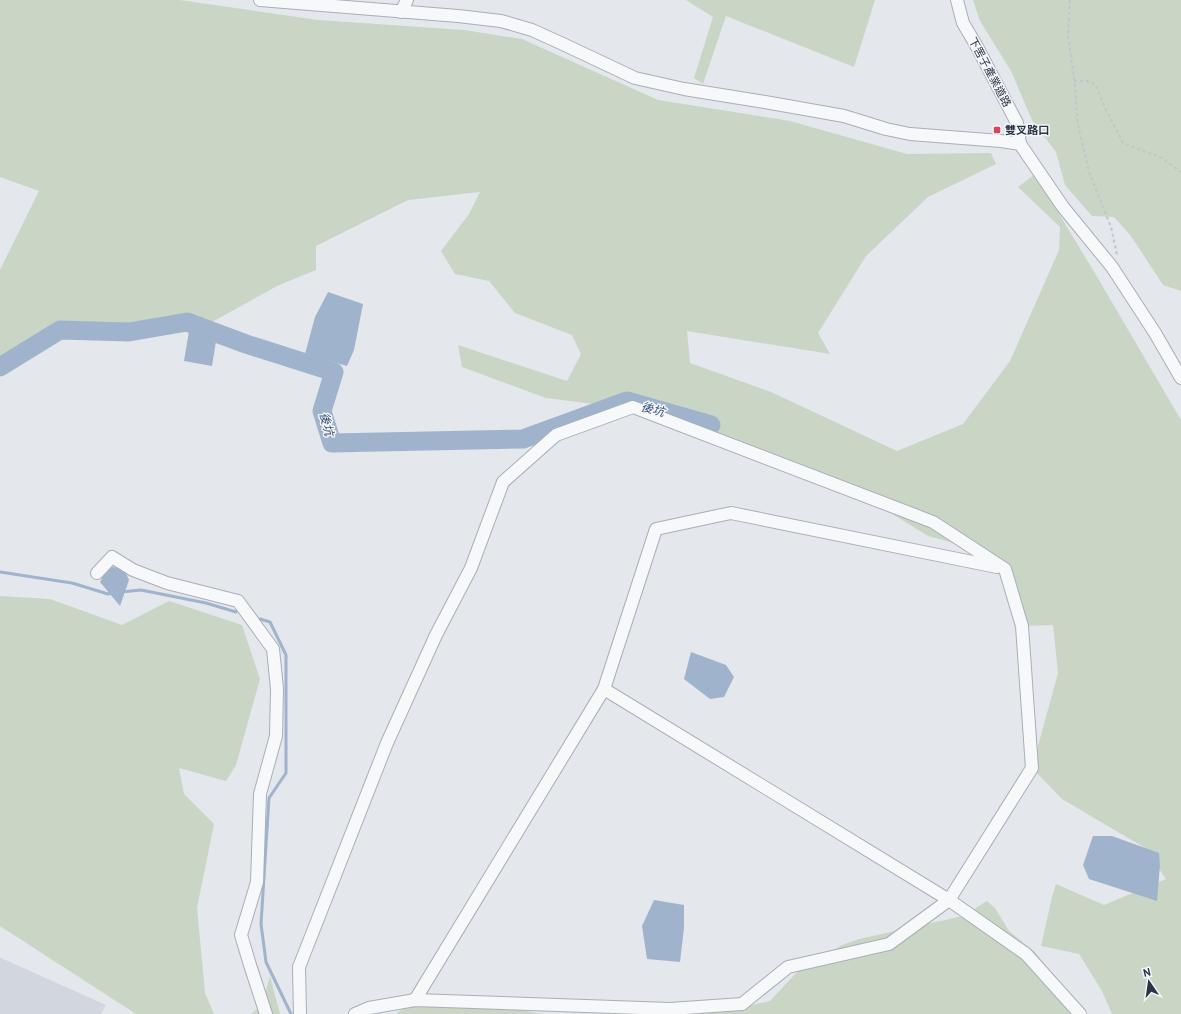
<svg xmlns="http://www.w3.org/2000/svg" width="1181" height="1014" font-family="'PT Sans','Noto Sans TC',sans-serif">
  <style>
    .built { fill: #d2d6de }
    .green { fill: #c9d6c5 }
    .water { fill: #9fb4cc }
    .lines { fill: none; stroke-linecap: round; stroke-linejoin: round }
    .stream { stroke: #9fb4cc; stroke-width: 3 }
    .river { stroke: #9fb4cc; stroke-width: 19 }
    .minor-casing { stroke: #a9aeb7; stroke-width: 14 }
    .path { stroke: #c2c5cb; stroke-width: 2; stroke-dasharray: 3 3; stroke-linecap: butt }
    .minor { stroke: #f7f8fa; stroke-width: 12 }
    .poi-dot { fill: #d1495b; stroke: #f4f6f9; stroke-width: 1.5 }
    .labels { text-anchor: middle; dominant-baseline: central; stroke-width: 3; stroke-linejoin: round; paint-order: stroke }
    .street-label { font-size: 11px; fill: #2b3445; stroke: #f4f6f9 }
    .poi-label { font-size: 11px; font-weight: bold; fill: #2b3445; stroke: #f4f6f9; text-anchor: start }
    .water-label { font-size: 12px; font-style: italic; fill: #34527a; stroke: #f4f6f9 }
  </style>
  <rect width="100%" height="100%" fill="#e4e7ec"/>
  <polygon class="built" points="0,957 1,958 106,1005 101,1014 0,1014"/>
  <g class="green">
    <polygon points="0,0 180,0 318,20 464,30 522,39 658,100 790,121 907,154 991,153 996,164 928,197 866,256 818,333 830,354 687,331 690,363 771,392 897,451 963,424 1010,361 1059,250 1060,227 1018,187 1035,174 1096,275 1181,420 1181,1014 1112,1014 1102,991 1079,954 1041,946 1052,897 1056,884 1104,905 1166,879 1145,848 1062,799 1032,768 1058,673 1053,625 1022,626 1005,569 961,545 928,536 865,497 663,413 546,398 462,367 458,345 567,381 581,354 572,335 515,313 489,281 455,274 441,251 469,214 480,192 408,200 316,246 316,270 277,286 212,322 152,331 29,343 0,370 0,270 39,191 0,177"/>
    <polygon points="686,0 875,0 854,67 726,16 703,84 694,78 713,17"/>
    <polygon points="973,0 1181,0 1181,291 1163,285 1131,236 1114,217 1092,216 1065,185 1056,152 1032,120 1011,71 980,21"/>
    <polygon points="0,596 50,599 122,625 169,601 242,625 260,679 236,765 226,781 179,768 184,794 214,824 197,908 205,993 214,1014 136,1014 0,926"/>
    <polygon points="987,901 995,908 1009,931 1035,952 1074,1001 1080,1014 618,1014 634,1014 678,1009 743,1007 770,1001 796,973 842,945 859,939 963,916"/>
    <polygon points="270,976 280,1014 251,1014 262,1005"/>
    <polygon points="505,1003 530,1012 544,1014 397,1014 398,1012 413,1004"/>
  </g>
  <g class="water">
    <polygon points="328,292 363,304 354,350 347,366 305,354 315,317"/>
    <polygon points="190,325 217,335 212,366 184,361"/>
    <polygon points="108,566 124,569 129,580 120,606 100,582"/>
    <polygon points="691,652 726,665 734,677 724,697 710,699 684,679"/>
    <polygon points="1093,836 1112,836 1159,853 1160,865 1157,901 1089,879 1083,865"/>
    <polygon points="654,900 684,905 684,928 680,962 647,959 642,926"/>
  </g>
  <g class="lines">
    <g class="stream">
      <polyline points="0,572 72,583 108,594 113,593"/>
      <polyline points="121,592 141,590 206,603 236,612"/>
      <polyline points="260,619 270,622 286,655 286,773 269,798 261,924 266,962 291,1014"/>
    </g>
    <polyline class="river" points="0,367 60,330 129,332 187,322 246,344 334,372 322,411 332,443 523,439 627,401 711,425"/>
    <defs>
      <g id="minor">
        <polyline points="260,0 458,16 501,21 532,30 565,45 635,78 684,89 765,102 844,116 886,129 910,134 1001,141 1020,144 1063,207 1112,267 1155,333 1181,378"/>
        <polyline points="957,0 963,23 976,45 1017,123 1020,144"/>
        <polyline points="401,12 407,0"/>
        <polyline points="97,573 112,557 133,570 167,583 238,601 273,649 277,689 276,736 260,794 257,882 241,935 250,965 266,1014"/>
        <polyline points="604,689 949,900 1026,954 1080,1014"/>
        <polyline points="415,1000 604,689 656,529 731,513 997,567"/>
        <polyline points="300,1014 299,967 387,743 436,635 471,568 503,482 556,435 633,407 933,522 1005,569 1022,626 1032,768 949,900 889,944 788,967 742,1004 670,1009 415,1000 369,1008 355,1014"/>
      </g>
    </defs>
    <use href="#minor" class="minor-casing"/>
    <g class="path">
      <polyline points="1070,0 1068,35 1074,78 1078,125 1089,172 1111,227 1117,255"/>
      <polyline points="1074,81 1087,81 1096,85 1104,106 1123,143 1162,158 1181,172"/>
    </g>
    <use href="#minor" class="minor"/>
  </g>
  <rect class="poi-dot" x="993" y="126" width="8" height="8" rx="2"/>
  <g class="labels">
    <g class="street-label">
      <text transform="translate(990 72) rotate(62)">下罟子產業道路</text>
    </g>
    <g class="poi-label">
      <text x="1005" y="130">雙叉路口</text>
    </g>
    <g class="water-label">
      <text transform="translate(653 409) rotate(15)">後坑</text>
      <text transform="translate(327 424) rotate(76)">後坑</text>
    </g>
  </g>
  <g transform="translate(1149 982) rotate(347)" stroke="#f4f6f9" stroke-width="3" paint-order="stroke">
  <path d="M0-3L7 15L0 10L-7 15Z" fill="#2b3445"/>
  <text y="-6" font-size="11" font-weight="bold" text-anchor="middle" fill="#2b3445">N</text>
  </g>
</svg>
